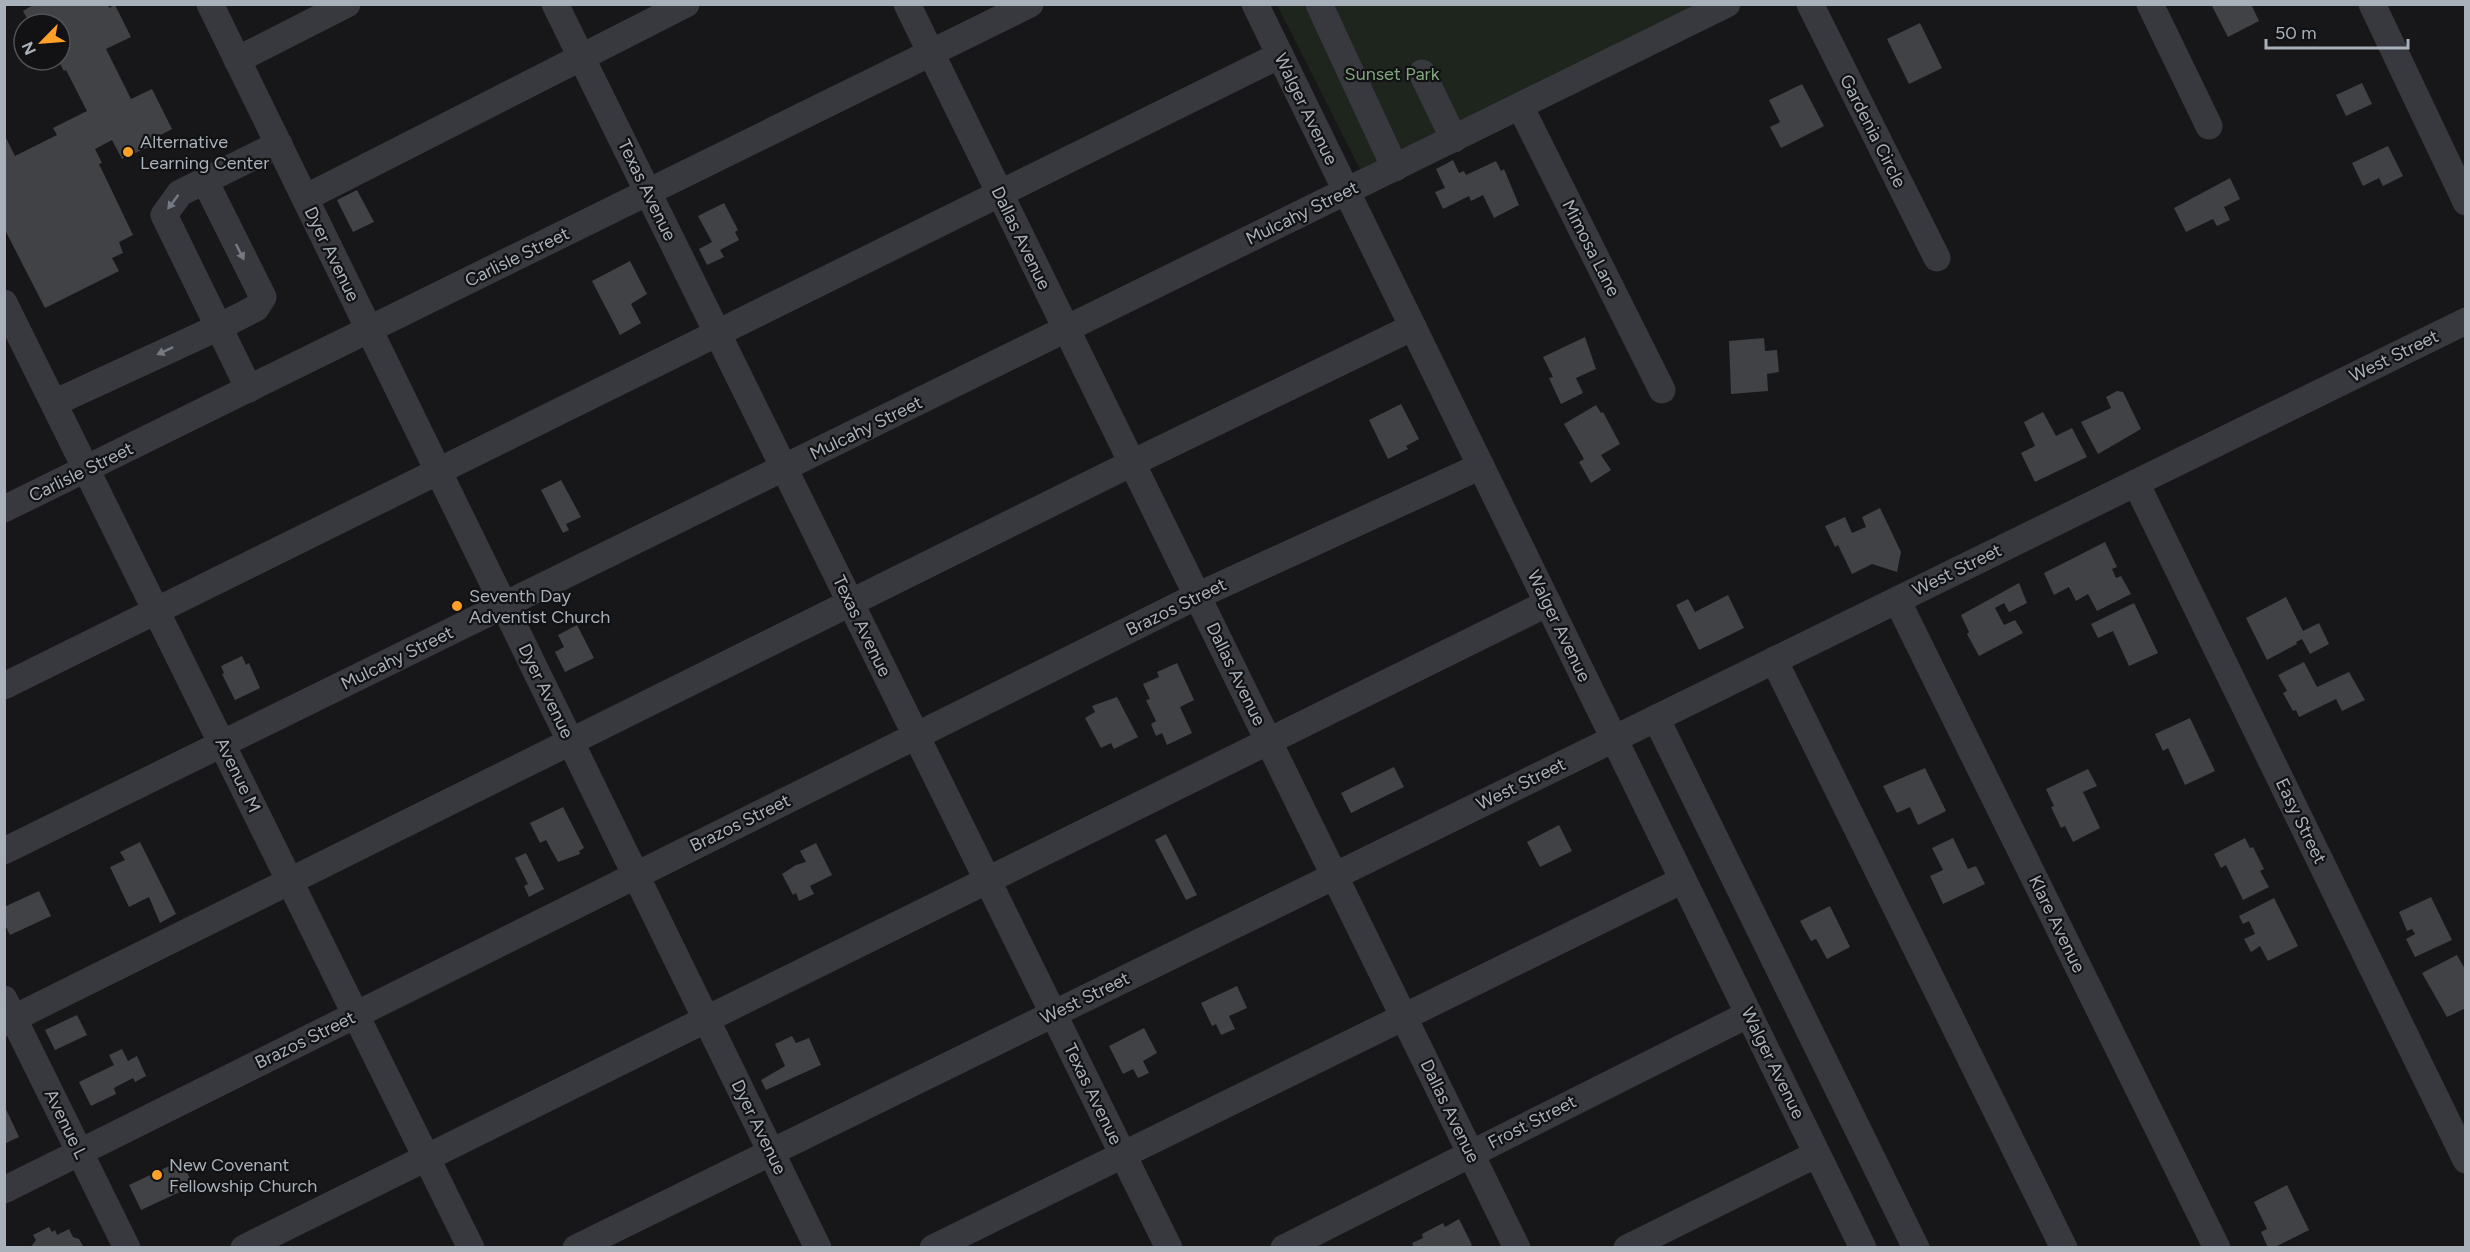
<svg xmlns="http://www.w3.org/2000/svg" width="2470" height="1252" font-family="Figtree,sans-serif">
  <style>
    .green { fill: #1d251d }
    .building { fill: #414246 }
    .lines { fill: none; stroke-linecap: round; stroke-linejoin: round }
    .minor { stroke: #38393f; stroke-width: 27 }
    .oneway { fill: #767a83 }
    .poi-dot { fill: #ffa129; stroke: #121214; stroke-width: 2 }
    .labels { text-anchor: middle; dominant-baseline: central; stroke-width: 4.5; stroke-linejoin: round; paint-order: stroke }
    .park-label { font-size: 18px; fill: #80a67e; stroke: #121214 }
    .street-label { font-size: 18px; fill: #a8b0ba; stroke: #121214 }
    .poi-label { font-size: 18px; fill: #a8b0ba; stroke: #121214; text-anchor: start }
  </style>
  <rect width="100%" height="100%" fill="#171719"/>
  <polygon class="green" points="1277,5 1695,5 1360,169"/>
  <g class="building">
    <polygon points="35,4 108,4 109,8 115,5 131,37 106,49 131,99 152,89 172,129 153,139 155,144 122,159 112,140 95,149 102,163 99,164 133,235 119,242 123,253 112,258 119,271 45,308 4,228 4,134 15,156 57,135 53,128 87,111 66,70 64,71 58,60 60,24 30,24 23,11"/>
    <polygon points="2211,4 2251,4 2259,21 2228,37"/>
    <polygon points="1920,23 1942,68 1909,84 1887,39"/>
    <polygon points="2362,83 2372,104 2346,116 2336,95"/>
    <polygon points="1802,84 1824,126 1781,148 1770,127 1780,122 1769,100"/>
    <polygon points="2388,146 2403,176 2383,186 2379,178 2363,186 2352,163"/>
    <polygon points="1453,160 1459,173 1464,171 1466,175 1496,161 1501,171 1504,169 1519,205 1494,218 1483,195 1471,201 1469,196 1443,209 1435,192 1445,188 1436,169"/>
    <polygon points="2230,178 2240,199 2224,207 2230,220 2217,226 2213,219 2186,232 2174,208"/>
    <polygon points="357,190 374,222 353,232 337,200"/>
    <polygon points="724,203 738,230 735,232 739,240 720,250 724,257 707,265 699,249 712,242 698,216"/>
    <polygon points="630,261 647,294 631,304 641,323 620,335 592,281"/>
    <polygon points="1585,337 1596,369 1576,378 1583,393 1561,404 1549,378 1553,377 1543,357"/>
    <polygon points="1764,338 1765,351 1777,350 1779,372 1767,374 1768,391 1731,394 1729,341"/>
    <polygon points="2117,391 2123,392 2141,429 2098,454 2081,422 2111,408 2106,397"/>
    <polygon points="1401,404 1419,439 1406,446 1408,449 1388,459 1369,420"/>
    <polygon points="1596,405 1601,413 1603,412 1620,444 1601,455 1611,470 1591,483 1579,462 1584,459 1564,424"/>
    <polygon points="2043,412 2056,436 2072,428 2087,457 2035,482 2021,453 2035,446 2024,422"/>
    <polygon points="561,480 581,517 566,524 569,530 563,533 541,490"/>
    <polygon points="1880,508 1901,552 1897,572 1872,564 1852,574 1838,545 1835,547 1825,526 1845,517 1852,533 1866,527 1862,517"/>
    <polygon points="2105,542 2117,567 2112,569 2116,578 2121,576 2131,594 2097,611 2088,594 2076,601 2069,587 2054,595 2044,573"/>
    <polygon points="2019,583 2027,603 2009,612 2004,603 1995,608 2004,625 2015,620 2023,633 1979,656 1967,634 1969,632 1961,615"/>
    <polygon points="1728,595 1744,628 1699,650 1676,605 1688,599 1695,612"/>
    <polygon points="2286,597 2303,631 2319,623 2329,644 2310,654 2302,639 2296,642 2297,644 2267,660 2246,618"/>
    <polygon points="2134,603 2158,653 2129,666 2113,631 2098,638 2091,624"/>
    <polygon points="577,625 594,658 565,672 555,652 564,647 558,635"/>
    <polygon points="242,656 246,665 249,663 260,688 235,700 222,674 224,673 221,666"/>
    <polygon points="2304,662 2317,687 2349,672 2365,700 2342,711 2336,699 2299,717 2296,710 2293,711 2283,693 2287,691 2278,675"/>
    <polygon points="1177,663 1194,700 1180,707 1192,733 1167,745 1162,733 1156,736 1151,724 1156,721 1146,700 1150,699 1143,684 1159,677 1157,672"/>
    <polygon points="1117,697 1138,737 1114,749 1111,743 1101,748 1085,718 1095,712 1092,706"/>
    <polygon points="2190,718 2215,771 2185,785 2168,748 2163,751 2155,734"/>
    <polygon points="1394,767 1404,787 1351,813 1341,793"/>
    <polygon points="1925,768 1946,811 1918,825 1910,807 1897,813 1883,786"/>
    <polygon points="2088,769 2097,786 2083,792 2100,828 2073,842 2065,826 2061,828 2051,807 2054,806 2046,789"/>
    <polygon points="563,807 584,848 579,851 580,854 558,862 546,840 540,843 530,823"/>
    <polygon points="1559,825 1572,851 1540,867 1527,842"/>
    <polygon points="1166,834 1197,895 1186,900 1155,840"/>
    <polygon points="1953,838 1968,869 1976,866 1985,884 1943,904 1930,876 1943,870 1932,848"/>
    <polygon points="2245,838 2250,848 2253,847 2264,869 2260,871 2269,887 2243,900 2226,865 2221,868 2214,854"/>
    <polygon points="140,842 176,914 160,923 149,897 129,907 110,867 125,860 120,852"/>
    <polygon points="816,843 832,875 810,886 814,894 799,901 796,893 793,895 782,874 796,865 806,862 800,851"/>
    <polygon points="526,853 544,889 529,897 524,886 528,884 515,858"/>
    <polygon points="39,891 51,916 10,935 4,923 4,907"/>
    <polygon points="2431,897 2452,940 2415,957 2406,939 2415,934 2412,929 2407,931 2399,912"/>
    <polygon points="2274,898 2298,946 2268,961 2260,946 2251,952 2244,939 2255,934 2249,921 2243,924 2239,916"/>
    <polygon points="1830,906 1850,947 1827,959 1816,939 1811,941 1800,921"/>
    <polygon points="2457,955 2466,971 2466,1008 2447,1017 2422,973"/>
    <polygon points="1237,986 1247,1008 1229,1016 1235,1029 1221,1035 1216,1024 1212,1026 1201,1003"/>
    <polygon points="77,1015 87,1035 55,1050 45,1030"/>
    <polygon points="1144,1028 1157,1053 1143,1061 1149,1073 1138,1078 1133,1069 1123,1074 1109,1046"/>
    <polygon points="792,1036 796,1043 809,1038 821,1065 766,1090 761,1080 785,1066 775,1044"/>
    <polygon points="122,1049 128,1061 137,1056 146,1076 135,1082 133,1078 114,1088 116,1094 91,1106 79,1082 114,1065 109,1055"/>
    <polygon points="4,1105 19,1137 4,1144"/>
    <polygon points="182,1160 193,1186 141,1210 129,1185"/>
    <polygon points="2287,1185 2309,1230 2273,1248 2268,1248 2261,1232 2267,1229 2254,1202"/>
    <polygon points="1459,1219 1472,1245 1468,1248 1414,1248 1412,1243 1423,1238 1422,1234 1443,1223 1445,1227"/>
    <polygon points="49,1227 52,1232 55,1230 57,1235 69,1229 73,1237 79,1239 84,1248 30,1248 36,1240 33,1235"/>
  </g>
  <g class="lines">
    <g class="minor">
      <polyline points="210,4 818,1248"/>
      <polyline points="555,4 1169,1248"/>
      <polyline points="907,4 1517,1248"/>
      <polyline points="1255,4 1863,1248"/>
      <polyline points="1319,4 1395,168"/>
      <polyline points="1810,4 1937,258"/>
      <polyline points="2150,4 2209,126"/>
      <polyline points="2372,4 2466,202"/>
      <polyline points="237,60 347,4"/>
      <polyline points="1422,73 1454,139"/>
      <polyline points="1520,106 1662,390"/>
      <polyline points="305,198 686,4"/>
      <polyline points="4,303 471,1248"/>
      <polyline points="249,389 164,215 180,193 279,144"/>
      <polyline points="54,403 219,327 256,308 263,297 205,181"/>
      <polyline points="2136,483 2466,1160"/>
      <polyline points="4,509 1030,4"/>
      <polyline points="1897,600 2217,1248"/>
      <polyline points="1774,660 2064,1248"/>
      <polyline points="4,686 1280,55"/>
      <polyline points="1656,718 1916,1248"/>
      <polyline points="4,851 1727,4"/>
      <polyline points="4,999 127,1248"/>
      <polyline points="4,1023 1132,463 1413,327"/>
      <polyline points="4,1190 1197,596 1481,466"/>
      <polyline points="244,1248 1548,603"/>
      <polyline points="576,1248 2466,321"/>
      <polyline points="933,1248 1683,880"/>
      <polyline points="1284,1248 1749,1014"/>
      <polyline points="1627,1248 1817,1154"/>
    </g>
  </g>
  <defs><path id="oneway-solid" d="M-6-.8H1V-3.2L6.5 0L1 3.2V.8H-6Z" transform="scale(1.5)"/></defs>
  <g class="oneway">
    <use href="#oneway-solid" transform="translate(173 202) rotate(127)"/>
    <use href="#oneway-solid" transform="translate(240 252) rotate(63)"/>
    <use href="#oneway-solid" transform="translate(165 351) rotate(155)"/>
  </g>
  <g class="poi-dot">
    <circle cx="128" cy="152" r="6"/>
    <circle cx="457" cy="606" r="6"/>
    <circle cx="157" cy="1175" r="6"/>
  </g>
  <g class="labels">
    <g class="park-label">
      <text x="1392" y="74">Sunset Park</text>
    </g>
    <g class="street-label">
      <text transform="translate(1306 109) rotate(64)">Walger Avenue</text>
      <text transform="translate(1873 131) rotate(63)">Gardenia Circle</text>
      <text transform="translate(647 190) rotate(64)">Texas Avenue</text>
      <text transform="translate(1302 213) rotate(-26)">Mulcahy Street</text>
      <text transform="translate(1021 238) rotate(64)">Dallas Avenue</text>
      <text transform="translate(1591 248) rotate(63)">Mimosa Lane</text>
      <text transform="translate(332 254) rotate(64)">Dyer Avenue</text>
      <text transform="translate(517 257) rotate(-26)">Carlisle Street</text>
      <text transform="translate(2394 356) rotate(-26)">West Street</text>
      <text transform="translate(866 428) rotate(-26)">Mulcahy Street</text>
      <text transform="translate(81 472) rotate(-26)">Carlisle Street</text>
      <text transform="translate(1957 570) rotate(-26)">West Street</text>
      <text transform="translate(1176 607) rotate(-26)">Brazos Street</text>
      <text transform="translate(862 626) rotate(64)">Texas Avenue</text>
      <text transform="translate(1559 626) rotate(64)">Walger Avenue</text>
      <text transform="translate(397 658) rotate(-26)">Mulcahy Street</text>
      <text transform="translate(1236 674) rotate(64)">Dallas Avenue</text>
      <text transform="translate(546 691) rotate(64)">Dyer Avenue</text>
      <text transform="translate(238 775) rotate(64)">Avenue M</text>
      <text transform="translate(1521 784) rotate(-26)">West Street</text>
      <text transform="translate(2301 821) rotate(64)">Easy Street</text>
      <text transform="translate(740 823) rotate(-26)">Brazos Street</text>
      <text transform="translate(2057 924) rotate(64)">Klare Avenue</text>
      <text transform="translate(1085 998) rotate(-26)">West Street</text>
      <text transform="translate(305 1040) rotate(-26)">Brazos Street</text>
      <text transform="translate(1773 1063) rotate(64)">Walger Avenue</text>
      <text transform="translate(1093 1094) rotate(64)">Texas Avenue</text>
      <text transform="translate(1450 1111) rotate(64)">Dallas Avenue</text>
      <text transform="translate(1532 1122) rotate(-27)">Frost Street</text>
      <text transform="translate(66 1124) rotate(64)">Avenue L</text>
      <text transform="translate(759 1127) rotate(64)">Dyer Avenue</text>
    </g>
    <g class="poi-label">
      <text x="140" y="142">Alternative<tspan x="140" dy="21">Learning Center</tspan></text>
      <text x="469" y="596">Seventh Day<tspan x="469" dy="21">Adventist Church</tspan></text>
      <text x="169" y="1165">New Covenant<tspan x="169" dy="21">Fellowship Church</tspan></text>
    </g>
  </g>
  <rect width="2470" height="1252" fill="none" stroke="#a8b0ba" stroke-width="12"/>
  <g transform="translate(42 42) rotate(245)"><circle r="28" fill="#121214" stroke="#4e5156" stroke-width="1.5"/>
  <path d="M0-4.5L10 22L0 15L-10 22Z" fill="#ffa129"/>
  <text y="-9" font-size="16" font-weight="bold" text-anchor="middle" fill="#a8b0ba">N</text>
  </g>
  <path d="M2266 39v9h142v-9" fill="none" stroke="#a8b0ba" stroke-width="3"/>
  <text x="2275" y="39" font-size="18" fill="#a8b0ba" stroke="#121214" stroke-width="4.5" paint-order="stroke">50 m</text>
</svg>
